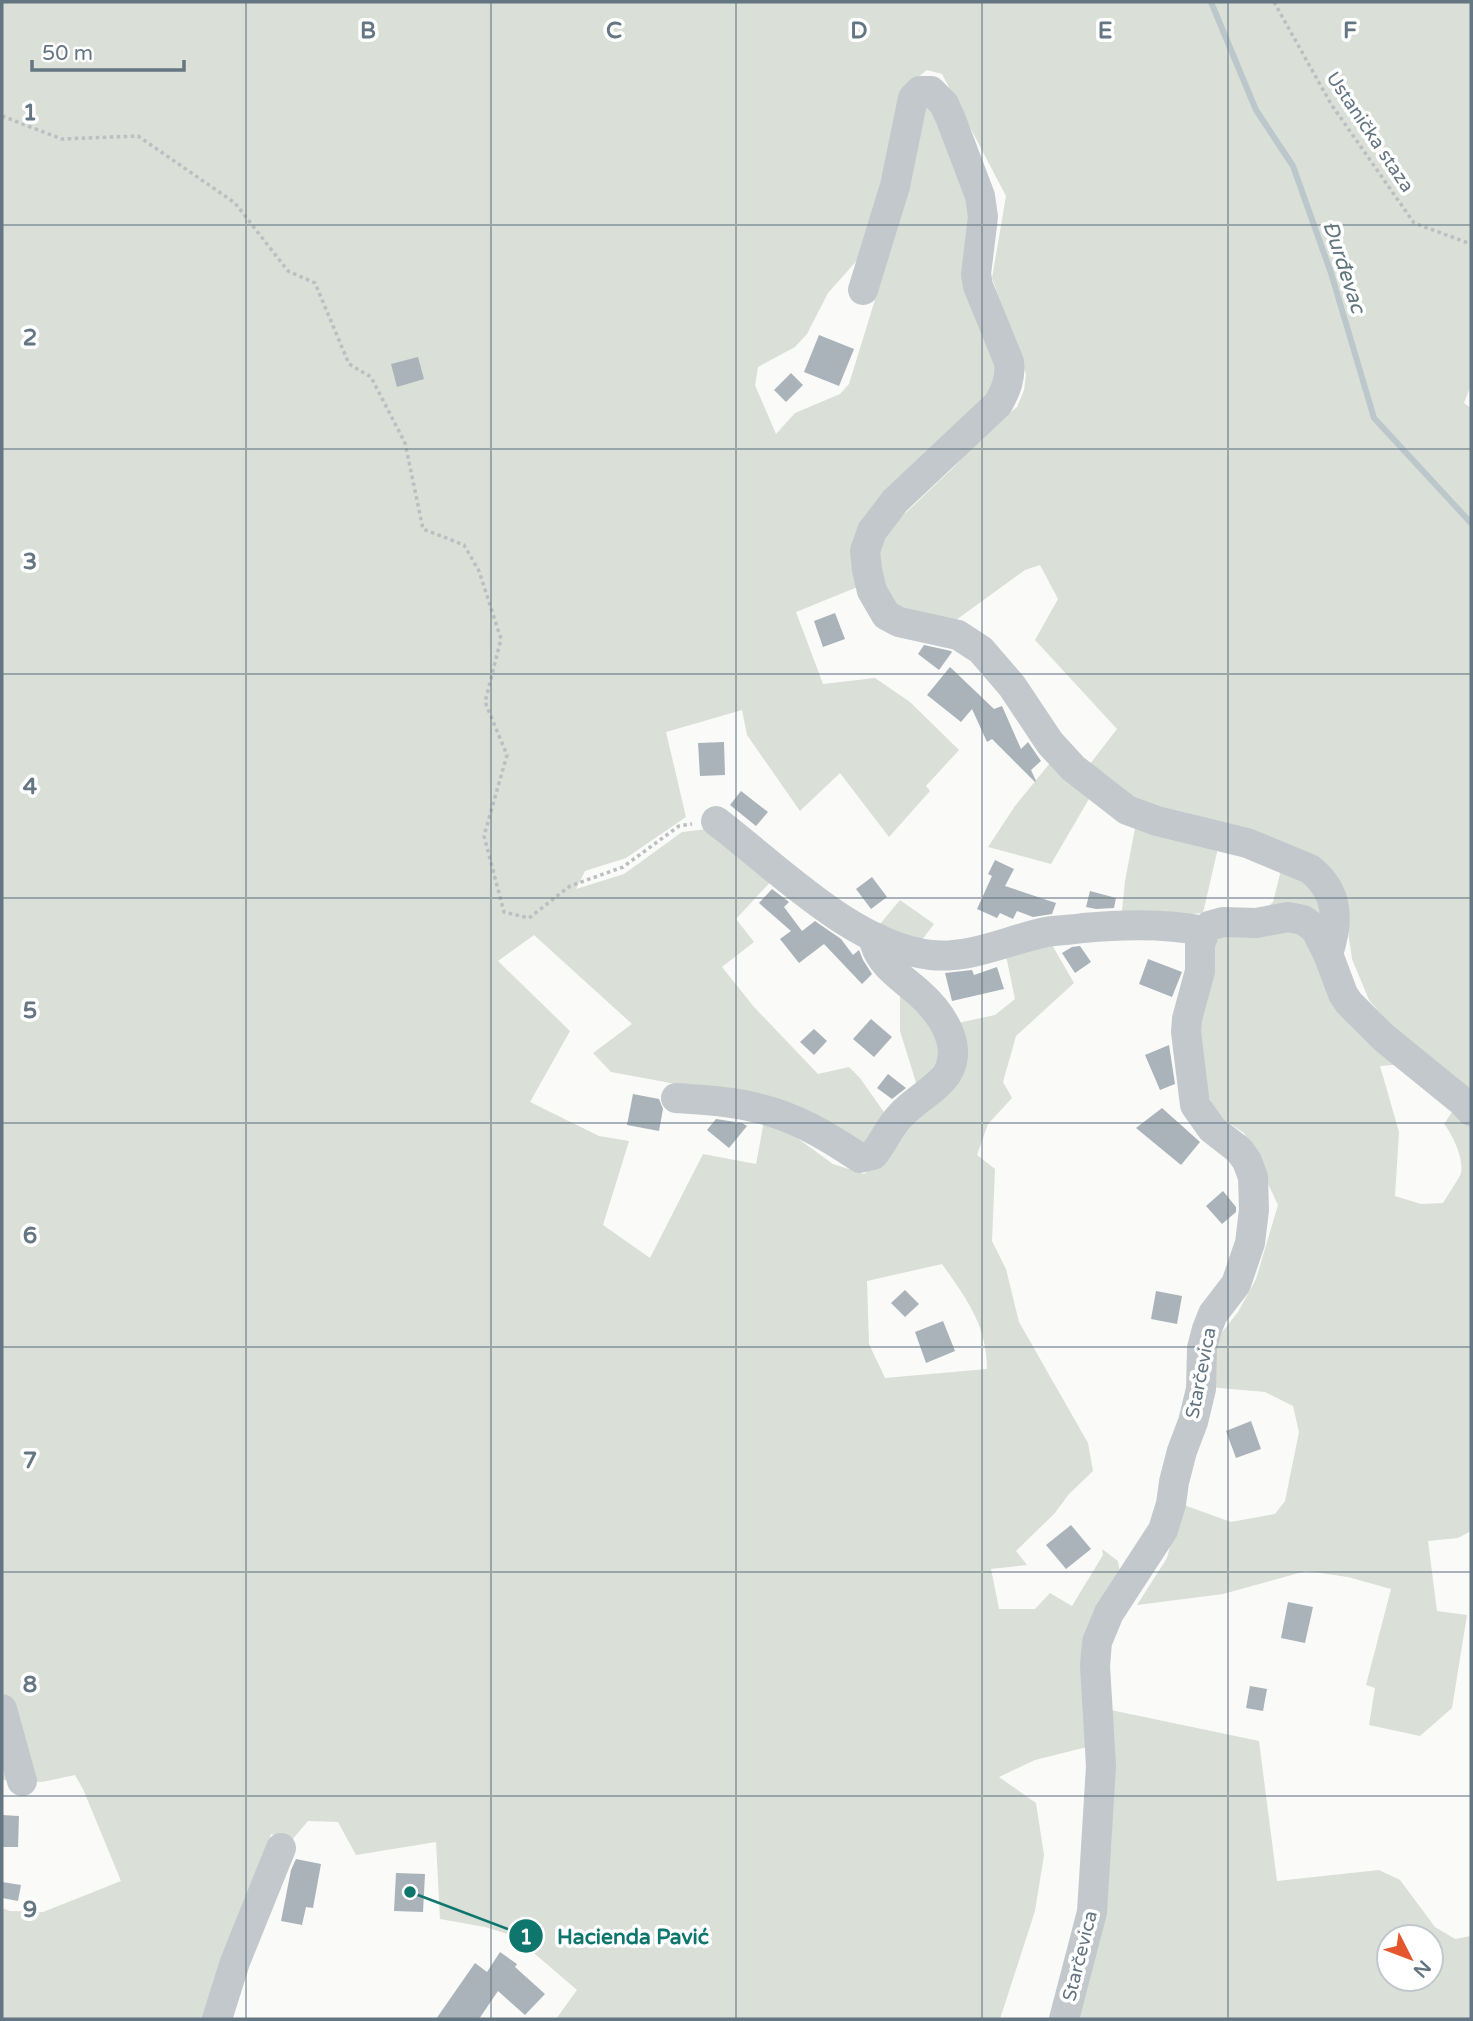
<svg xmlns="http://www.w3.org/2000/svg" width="1473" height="2021" font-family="'Varela Round',sans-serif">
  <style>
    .green { fill: #dadfd7; fill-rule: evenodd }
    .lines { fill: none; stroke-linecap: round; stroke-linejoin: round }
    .stream { stroke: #bbc7cb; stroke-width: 6 }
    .building { fill: #aab3b9 }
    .path { stroke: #bbbfc2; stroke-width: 3.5; stroke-dasharray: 3.5 3.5; stroke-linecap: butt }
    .minor { stroke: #c3c8cc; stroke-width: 30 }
    .grid { fill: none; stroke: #657683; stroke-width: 2; stroke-opacity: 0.55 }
    .labels { text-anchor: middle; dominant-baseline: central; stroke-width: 7; stroke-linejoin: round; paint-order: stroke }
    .street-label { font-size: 19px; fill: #657683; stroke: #fff }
    .water-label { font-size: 21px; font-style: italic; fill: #60757c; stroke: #fff }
    .grid-label { font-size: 23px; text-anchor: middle; font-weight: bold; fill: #657683; stroke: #fff; stroke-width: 7; stroke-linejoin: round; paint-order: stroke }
    .leader { fill: none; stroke: #0f766e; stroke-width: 2.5 }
    .callout-dot { fill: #0f766e; stroke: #fff; stroke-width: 2.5 }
    .mark-label { font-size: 21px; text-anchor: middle; font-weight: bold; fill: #fff }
    .callout-label { font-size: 21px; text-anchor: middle; font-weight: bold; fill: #0f766e; stroke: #fff; stroke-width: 7; stroke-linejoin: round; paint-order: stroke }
  </style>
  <rect width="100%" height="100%" fill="#fafaf8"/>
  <g class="green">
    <path d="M2 2H1471V385L1464 403 1471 408V1093L1456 1077 1400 1036 1369 1000 1352 959 1344 903 1325 872 1275 844 1154 809 1126 795 1090 764 1117 729 1035 640 1058 599 1040 565 1025 570 956 620 912 614 898 607 879 578 877 562 882 541 894 524 956 465 982 435 1017 407 1024 390 1026 375 992 278 1006 196 942 74 927 70 904 88 898 109 882 194 868 248 828 293 807 334 795 347 758 367 755 385 776 434 795 413 840 394 849 384 889 254 924 105 930 100 935 105 940 116 974 211 971 262 967 282 996 358 1000 378 991 404 922 458 880 504 865 531 858 552 860 586 796 612 823 684 875 678 910 702 959 750 926 786 930 791 889 837 840 773 800 811 747 735 742 710 666 732 686 817 626 858 585 871 576 889 624 874 682 832 716 828 775 877 736 919 754 942 722 967 754 1007 818 1074 849 1067 860 1078 886 1115 868 1145 860 1147 808 1113 768 1101 611 1072 593 1053 632 1024 534 935 498 961 570 1031 530 1102 599 1136 629 1141 603 1225 650 1258 703 1154 756 1164 764 1121 793 1135 833 1164 864 1174 879 1161 901 1128 947 1087 958 1074 964 1050 953 1024 995 1015 1015 999 1005 951 1048 938 1074 983 1016 1036 1003 1082 1012 1098 988 1124 977 1155 995 1169 992 1241 1006 1269 1019 1322 1088 1443 1093 1471 1069 1494 1055 1513 1016 1551 1027 1565 991 1569 999 1609H1035L1050 1593 1072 1606 1103 1555 1102 1549 1118 1561 1120 1573 1100 1604 1091 1626 1085 1685 1091 1746 1035 1760 999 1777 1036 1803 1044 1855 1035 1911 1000 2019H556L577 1990 514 1936 485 1927 440 1919 436 1842 356 1855 338 1822 308 1821 291 1841 271 1834 249 1899 204 2019H2V1908L10 1911 43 1912 121 1881 83 1789 75 1775 42 1782 2 1780ZM942 1264C966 1298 987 1325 987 1369L885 1378 869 1344 867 1281Z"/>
    <polygon points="1055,757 1093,792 1051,864 988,847 1015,806"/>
    <polygon points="1136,823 1218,848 1203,913 1121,920 1125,881"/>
    <polygon points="1282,866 1309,879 1327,917 1261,913 1273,902"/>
    <polygon points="900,900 934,924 922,940 876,929"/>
    <path d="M1298 930 1405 1064 1380 1066 1399 1132 1395 1196 1421 1204 1443 1203C1446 1198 1460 1177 1461 1173 1464 1159 1453 1135 1444 1124L1456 1106 1471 1127V1531L1458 1538 1428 1541 1437 1611 1467 1615 1452 1708 1420 1736 1369 1725 1375 1688 1366 1685 1391 1589 1348 1577 1306 1571 1223 1594 1137 1605 1167 1558 1181 1504 1231 1522 1275 1514 1285 1501 1299 1432 1293 1406 1265 1392 1209 1387 1211 1346 1238 1312 1256 1279 1278 1205 1244 1133 1217 1115 1209 1098 1198 1057 1196 1027 1213 942 1230 932Z"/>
    <polygon points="900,986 947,1046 918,1089 900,1031"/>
    <path d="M1106 1709 1259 1741 1277 1881 1379 1870 1400 1880 1435 1927 1455 1939 1471 1936V2019H1076ZM1389 1937H1431V1979H1389Z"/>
  </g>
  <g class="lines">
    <polyline class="stream" points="1211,2 1256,110 1293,166 1331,273 1374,418 1471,523"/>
  </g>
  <g class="building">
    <polygon points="819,335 854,349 839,386 804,372"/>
    <polygon points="418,357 424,379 397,387 391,364"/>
    <polygon points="791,373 803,385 786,402 774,390"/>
    <polygon points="835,613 845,639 823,647 814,621"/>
    <polygon points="924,645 951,651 952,652 939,670 918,654"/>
    <polygon points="950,667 994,709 1002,706 1021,749 1028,742 1041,761 1031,770 1036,781 1035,782 992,739 987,742 972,709 961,722 927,695"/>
    <polygon points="724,742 725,775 700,776 698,743"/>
    <polygon points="741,791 768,812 756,826 730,805"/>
    <polygon points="995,860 1014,869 1005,886 1056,903 1052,914 1033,917 1017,911 1013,919 1000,913 997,918 977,909 992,876 988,874"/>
    <polygon points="872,877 887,897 871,909 856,889"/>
    <polygon points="772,889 789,902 784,907 802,931 815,921 841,939 853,955 859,950 863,960 872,974 862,984 824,944 799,963 780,939 791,931 759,903"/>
    <polygon points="1090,891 1116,898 1114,908 1096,909 1086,907"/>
    <polygon points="1080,946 1091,962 1075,973 1062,953 1072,947"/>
    <polygon points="1148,959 1182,972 1172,997 1139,984"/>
    <polygon points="997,967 1004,989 952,1001 945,973 972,970 974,975"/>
    <polygon points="871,1019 892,1037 874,1057 853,1039"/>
    <polygon points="814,1029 827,1041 814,1055 800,1042"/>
    <polygon points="1169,1045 1175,1084 1160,1090 1145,1055"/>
    <polygon points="888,1074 906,1088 892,1099 877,1088"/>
    <polygon points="633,1094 659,1099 663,1109 659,1131 627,1125"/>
    <polygon points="1162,1108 1200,1142 1181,1165 1136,1128"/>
    <polygon points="716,1119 742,1123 747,1126 729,1148 707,1130"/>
    <polygon points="1223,1191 1236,1207 1236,1212 1222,1224 1206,1206"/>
    <polygon points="905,1290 919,1304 905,1317 891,1303"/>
    <polygon points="1156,1291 1182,1296 1177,1324 1151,1319"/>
    <polygon points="943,1321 955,1351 926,1363 915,1332"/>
    <polygon points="1251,1421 1261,1449 1236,1458 1226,1431"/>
    <polygon points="1071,1525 1091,1549 1066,1569 1046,1545"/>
    <polygon points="1288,1602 1313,1607 1305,1643 1281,1638"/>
    <polygon points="1250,1686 1267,1689 1263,1711 1246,1708"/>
    <polygon points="2,1815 19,1816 18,1847 2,1847"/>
    <polygon points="296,1859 321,1864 313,1908 306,1907 302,1925 281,1921 291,1870"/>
    <polygon points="396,1873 425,1874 423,1912 394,1911"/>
    <polygon points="2,1882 21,1885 18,1901 2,1898"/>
    <polygon points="500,1952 517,1964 515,1967 545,1994 525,2015 498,1991 479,2019 436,2019 475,1963 487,1972"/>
  </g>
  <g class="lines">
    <g class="path">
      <polyline points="1274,2 1331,104 1414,223 1471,244"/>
      <polyline points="2,116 62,139 138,136 235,203 288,271 315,283 349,364 371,377 405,443 423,529 464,545 479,571 501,639 485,702 507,755 484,836 504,912 529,918 570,886 623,867 679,826 692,824"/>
    </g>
    <g class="minor">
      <path d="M863 290 895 186 913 98 920 91H931L944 104 950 117 980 196 983 217 976 274 978 286 1009 362C1011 378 1006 390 998 404L895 501 872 531 865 551 867 570 872 591 886 615 899 622 958 635 981 650 1012 686 1050 743 1073 768 1127 810 1157 821 1247 843 1310 869C1339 892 1339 921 1328 954"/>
      <path d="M716 821C777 867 853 946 931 955 971 959 1008 940 1046 932 1058 930 1071 930 1083 928 1124 924 1164 923 1205 931"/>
      <path d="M676 1098C703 1100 731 1101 757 1108 796 1117 827 1136 860 1158L873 1155C884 1142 889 1127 901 1115 913 1102 930 1093 942 1080 969 1051 941 1012 918 992 902 978 881 965 875 944L877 938"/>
      <polyline points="2,1709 22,1781"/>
      <polyline points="217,2019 235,1962 281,1848"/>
      <polyline points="1064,2019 1092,1912 1101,1766 1095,1666 1097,1642 1109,1613 1163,1530 1171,1504 1174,1482 1182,1451 1193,1422 1201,1389 1202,1348 1207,1329 1213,1314 1236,1284 1250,1243 1254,1210 1253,1177 1247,1161 1239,1150 1212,1129 1195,1105 1186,1032 1187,1019 1200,971 1200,944 1205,931 1209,926 1223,922 1256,923 1288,917 1303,920 1310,925 1316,930 1328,954 1343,994 1349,1003 1383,1037 1463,1102 1471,1111"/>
    </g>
  </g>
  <path class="grid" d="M246 2V2019M491 2V2019M736 2V2019M982 2V2019M1228 2V2019M2 225H1471M2 449H1471M2 674H1471M2 898H1471M2 1123H1471M2 1347H1471M2 1572H1471M2 1796H1471"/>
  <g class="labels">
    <g class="street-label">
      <text transform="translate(1370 132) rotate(56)">Ustanička staza</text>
      <text transform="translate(1201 1373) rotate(-79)">Starčevica</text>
      <text transform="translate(1080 1956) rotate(-76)">Starčevica</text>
    </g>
    <g class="water-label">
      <text transform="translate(1344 267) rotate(72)">Đurđevac</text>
    </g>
  </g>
  <g class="grid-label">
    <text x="368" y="38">B</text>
    <text x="614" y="38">C</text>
    <text x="859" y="38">D</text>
    <text x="1105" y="38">E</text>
    <text x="1350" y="38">F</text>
    <text x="30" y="120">1</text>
    <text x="30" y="345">2</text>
    <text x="30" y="569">3</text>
    <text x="30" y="794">4</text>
    <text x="30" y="1018">5</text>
    <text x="30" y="1243">6</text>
    <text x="30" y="1468">7</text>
    <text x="30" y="1692">8</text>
    <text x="30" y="1917">9</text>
  </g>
  <path class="leader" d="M410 1892L526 1936"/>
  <g class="callout-dot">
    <circle cx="410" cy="1892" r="7"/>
    <circle cx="526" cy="1936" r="18"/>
  </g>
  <g class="mark-label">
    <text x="526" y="1944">1</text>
  </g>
  <g class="callout-label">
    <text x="633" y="1944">Hacienda Pavić</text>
  </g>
  <rect width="1473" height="2021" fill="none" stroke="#657683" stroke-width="7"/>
  <g transform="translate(1410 1958) rotate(132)"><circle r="33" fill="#ffffff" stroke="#c1c8cd" stroke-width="2"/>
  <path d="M0-5L12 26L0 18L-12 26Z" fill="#e4572e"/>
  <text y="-10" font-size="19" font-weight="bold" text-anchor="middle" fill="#657683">N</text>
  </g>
  <path d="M32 60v10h152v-10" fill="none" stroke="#657683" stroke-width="3.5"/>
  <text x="42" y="60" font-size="21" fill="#657683" stroke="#ffffff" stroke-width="5" paint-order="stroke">50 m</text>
</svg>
